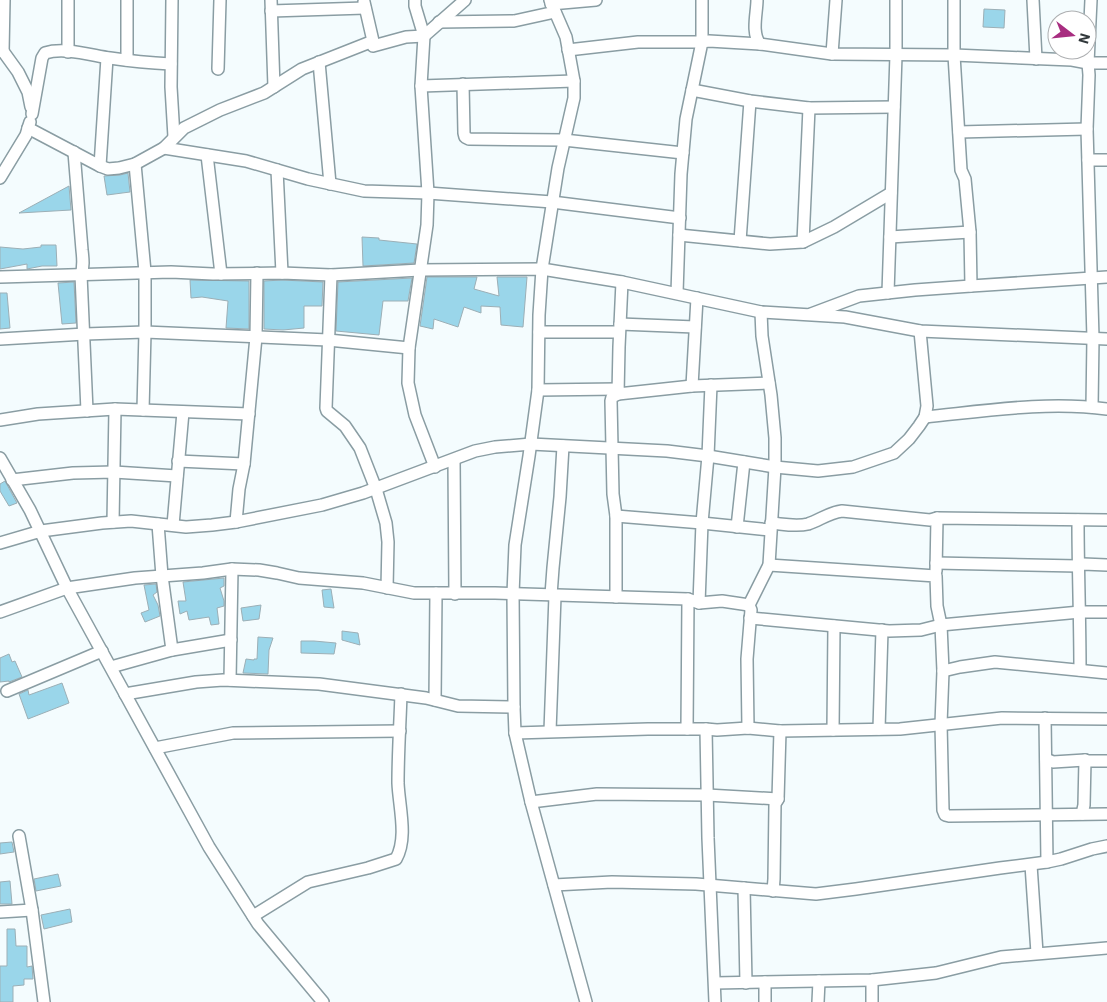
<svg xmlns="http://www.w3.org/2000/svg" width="1107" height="1002" font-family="'IBM Plex Sans',sans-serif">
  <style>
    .building { fill: #9ad6ea; stroke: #9cafb6 }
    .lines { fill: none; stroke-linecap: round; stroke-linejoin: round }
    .minor-casing { stroke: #8a9da3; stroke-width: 14 }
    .minor { stroke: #fff; stroke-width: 11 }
  </style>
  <rect width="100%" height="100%" fill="#f4fcfe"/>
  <g class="building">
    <polygon points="984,9 1005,10 1004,28 983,27"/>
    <polygon points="128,173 130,192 107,195 104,176 120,175"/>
    <polygon points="69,186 71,210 19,213"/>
    <polygon points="362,237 379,238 379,240 417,244 414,263 363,266"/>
    <polygon points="41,245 56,245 57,266 42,266 27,269 27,264 0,269 0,247 23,249 41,247"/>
    <polygon points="427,277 477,277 474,289 499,296 497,277 527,277 523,327 501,325 500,307 481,306 481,313 464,307 458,327 434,319 433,329 420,326"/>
    <polygon points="412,278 408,301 383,301 379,335 336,331 338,282"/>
    <polygon points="190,280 249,281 249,329 226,328 228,301 202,297 191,298"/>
    <polygon points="282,280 323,282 322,306 304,306 304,328 283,330 264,329 264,281"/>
    <polygon points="74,282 76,323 62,324 58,283"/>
    <polygon points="0,293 7,293 10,328 0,329"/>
    <polygon points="5,481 17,503 9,506 0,491 0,484"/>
    <polygon points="224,578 224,586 220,588 224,601 224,606 217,608 219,624 211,625 209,617 189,620 187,611 180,614 178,601 186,601 183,582"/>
    <polygon points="156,584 157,592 153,595 158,605 160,616 145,622 141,613 149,610 144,585"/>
    <polygon points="331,589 334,608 324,607 322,590"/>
    <polygon points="261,605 259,619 243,621 241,608"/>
    <polygon points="342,631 358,633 360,645 342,640"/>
    <polygon points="258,637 273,638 269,650 268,674 243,673 246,659 254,660 254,659 257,659"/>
    <polygon points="301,641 314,641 336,643 334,654 301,653"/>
    <polygon points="9,654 12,662 15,661 22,677 9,682 9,681 0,682 0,658"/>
    <polygon points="62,683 69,703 28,719 19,694 28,690 29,695"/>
    <polygon points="12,842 14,852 0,854 0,843"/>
    <polygon points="58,874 61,886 36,891 34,879"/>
    <polygon points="10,881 12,904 0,904 0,882"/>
    <polygon points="70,909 72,922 44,929 41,915"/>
    <polygon points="7,929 15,929 16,946 27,946 27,967 32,966 33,979 24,979 24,985 13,986 13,1002 0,1002 0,966 7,966"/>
  </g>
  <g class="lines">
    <defs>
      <g id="minor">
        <polyline points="127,0 127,60"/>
        <polyline points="172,0 171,87 174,137"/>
        <polyline points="271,0 274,87"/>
        <polyline points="415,0 415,6 424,36 421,86 428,193 427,225 409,348 408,383 415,415 435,467"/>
        <polyline points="550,0 566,37 574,81 574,98 558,168 542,269 539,315 538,390 529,456 515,545 513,594 514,707 515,733 531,802 586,1002"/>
        <path d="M757 0C757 13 751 33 760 44"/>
        <polyline points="954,0 954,55 961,170 965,179 970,232 971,286"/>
        <polyline points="1033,0 1036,59"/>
        <polyline points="1091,0 1088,63 1089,75 1087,129 1093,338 1092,407"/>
        <polyline points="364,2 373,41"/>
        <polyline points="551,4 596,0"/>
        <polyline points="271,11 365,8"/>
        <polyline points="439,22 514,21 555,12"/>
        <polyline points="0,47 18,72 28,92 31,107"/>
        <polyline points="568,50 638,42 702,42 702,0"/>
        <polyline points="3,52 4,0"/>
        <polyline points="68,52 68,0"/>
        <polyline points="832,54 836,0"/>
        <polyline points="319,62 330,184"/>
        <polyline points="218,69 220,0"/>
        <polyline points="463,84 464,133 465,137 469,139 564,140 683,153"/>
        <polyline points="421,86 574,81"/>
        <polyline points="692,90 750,101 809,108 894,107"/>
        <path d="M32 114 42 58 45 53C64 47 90 55 110 58 130 61 151 63 171 64"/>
        <polyline points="28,128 100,166 108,169 119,168 135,164 164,148 184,128 220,110 264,93 302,69 373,41 373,46 406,37 424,36 465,0"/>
        <polyline points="959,132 1087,129"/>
        <polyline points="164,148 246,161 308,179 364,191 428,193 552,202 680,218"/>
        <path d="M74 152 82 250C83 259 84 266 81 275L87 411"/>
        <polyline points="207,155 221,274"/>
        <polyline points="1088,160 1107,160"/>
        <polyline points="135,164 145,272 145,332 143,410"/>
        <polyline points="100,166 107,58"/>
        <polyline points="277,170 282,273"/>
        <polyline points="0,178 26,135 30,122"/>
        <polyline points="679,235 770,244 803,242 834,227 891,193"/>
        <polyline points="890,237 970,232"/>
        <polyline points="740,241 750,101"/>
        <polyline points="803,242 809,108"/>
        <polyline points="331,275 326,408 327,411 345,426 360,448 376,489 386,523 388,542 387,588"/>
        <polyline points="0,277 171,272 213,274 282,273 331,275 420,270 542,269 622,282 761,312 845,317 920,331 1107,339"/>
        <polyline points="677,293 681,174 686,119 702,42 709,41 760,44 832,54 954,55 1072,60 1088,63 1107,63"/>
        <polyline points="888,293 896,55 896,0"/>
        <polyline points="811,314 859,296 915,290 971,286 1107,277"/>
        <polyline points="620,324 695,327"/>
        <polyline points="539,332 619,332"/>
        <polyline points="0,339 85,334 145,332 328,340 409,348"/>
        <polyline points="692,386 697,298"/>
        <polyline points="538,390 618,389"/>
        <polyline points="618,394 619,347 622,282"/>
        <path d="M925 417C985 411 1047 401 1107 409"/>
        <polyline points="0,420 38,414 115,409 249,414"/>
        <polyline points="0,458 30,510 67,588 209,847 258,924 323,1002"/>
        <polyline points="454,460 455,594"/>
        <polyline points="178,461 244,464"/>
        <polyline points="12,480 73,473 114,472 177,476"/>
        <polyline points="616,516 702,523 770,530"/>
        <path d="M1078 520C1078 570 1080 620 1080 670"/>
        <polyline points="113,522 115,409"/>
        <polyline points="236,522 239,489 244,464 256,337 257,273"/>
        <path d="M771 523C783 524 796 527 808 524 820 520 828 513 842 511L930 520 937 518 1107 520"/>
        <polyline points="158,524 162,576 172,650"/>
        <polyline points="173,525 183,412"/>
        <polyline points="737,527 744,462"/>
        <polyline points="0,543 41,531 102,523 131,521 186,527 212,525 236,522 322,505 363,493 475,451 495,447 531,444 667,451 708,456 775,467 818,471 853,467 894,453 909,439 919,426 925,417 927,406 920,331"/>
        <polyline points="936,563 1078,566 1083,564 1107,565"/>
        <polyline points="769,565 936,576 937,606 941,625 943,671 941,724 943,810 945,815 949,816 1107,814"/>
        <polyline points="936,571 937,518"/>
        <polyline points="551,595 553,568 560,497 563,446"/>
        <polyline points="616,597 616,516 613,494 611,401 612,397 618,394 692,386 769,383"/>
        <polyline points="699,603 702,523 708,456 711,385"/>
        <polyline points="0,612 67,588 135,578 203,573 232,569 259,570 277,573 299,578 363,583 414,593 495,593 688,599 699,603 722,601 749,605"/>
        <polyline points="750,618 889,631 921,630 941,625 1080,612 1107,612"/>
        <polyline points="111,667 172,650 231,640"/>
        <polyline points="943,671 960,667 995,662 1107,673"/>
        <polyline points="230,680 232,569"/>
        <polyline points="7,691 102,651"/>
        <polyline points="125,694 196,682 223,680 319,684 426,698 458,706 514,707"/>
        <polyline points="435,700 436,593"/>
        <polyline points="1045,718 1047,862"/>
        <polyline points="748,728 747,659 751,610 749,605 769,565 775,467 775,438 771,395 762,336 761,312"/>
        <polyline points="687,729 688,599"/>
        <polyline points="706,729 708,838 715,1002"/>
        <polyline points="879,729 882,630"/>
        <polyline points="833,730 834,626"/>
        <polyline points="550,731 555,596"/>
        <polyline points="515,733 648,729 706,729 717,730 748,728 780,731 900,729 1002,718 1107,719"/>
        <polyline points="155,748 233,733 400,731"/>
        <polyline points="1046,759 1053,762 1085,760 1088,761 1107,761"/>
        <polyline points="531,802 597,794 707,795 778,799"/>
        <polyline points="1082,814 1084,805 1085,760"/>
        <polyline points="19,836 32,910 44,1002"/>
        <polyline points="1031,865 1037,953"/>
        <polyline points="554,885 612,882 696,884 816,894 856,889 1000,868 1047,862 1061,859 1092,849 1107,846"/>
        <polyline points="744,888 746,983"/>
        <polyline points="773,891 774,879 775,804 778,799 780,731"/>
        <polyline points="0,912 32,910"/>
        <path d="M253 916 308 882 368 868 396 859C408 838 399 807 398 783 398 754 400 724 401 694"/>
        <polyline points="715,983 872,980 936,973 1001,957 1107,948"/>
        <polyline points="765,1002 765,982"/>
        <polyline points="818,1002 819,981"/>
        <polyline points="872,1002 872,980"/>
      </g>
    </defs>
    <use href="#minor" class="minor-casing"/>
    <use href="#minor" class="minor"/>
  </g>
  <g transform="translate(1072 35) rotate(106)"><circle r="24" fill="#ffffff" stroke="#adafb1"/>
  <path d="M0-4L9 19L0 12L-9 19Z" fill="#a82d80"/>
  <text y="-8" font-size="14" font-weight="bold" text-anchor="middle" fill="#31383b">N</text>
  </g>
</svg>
